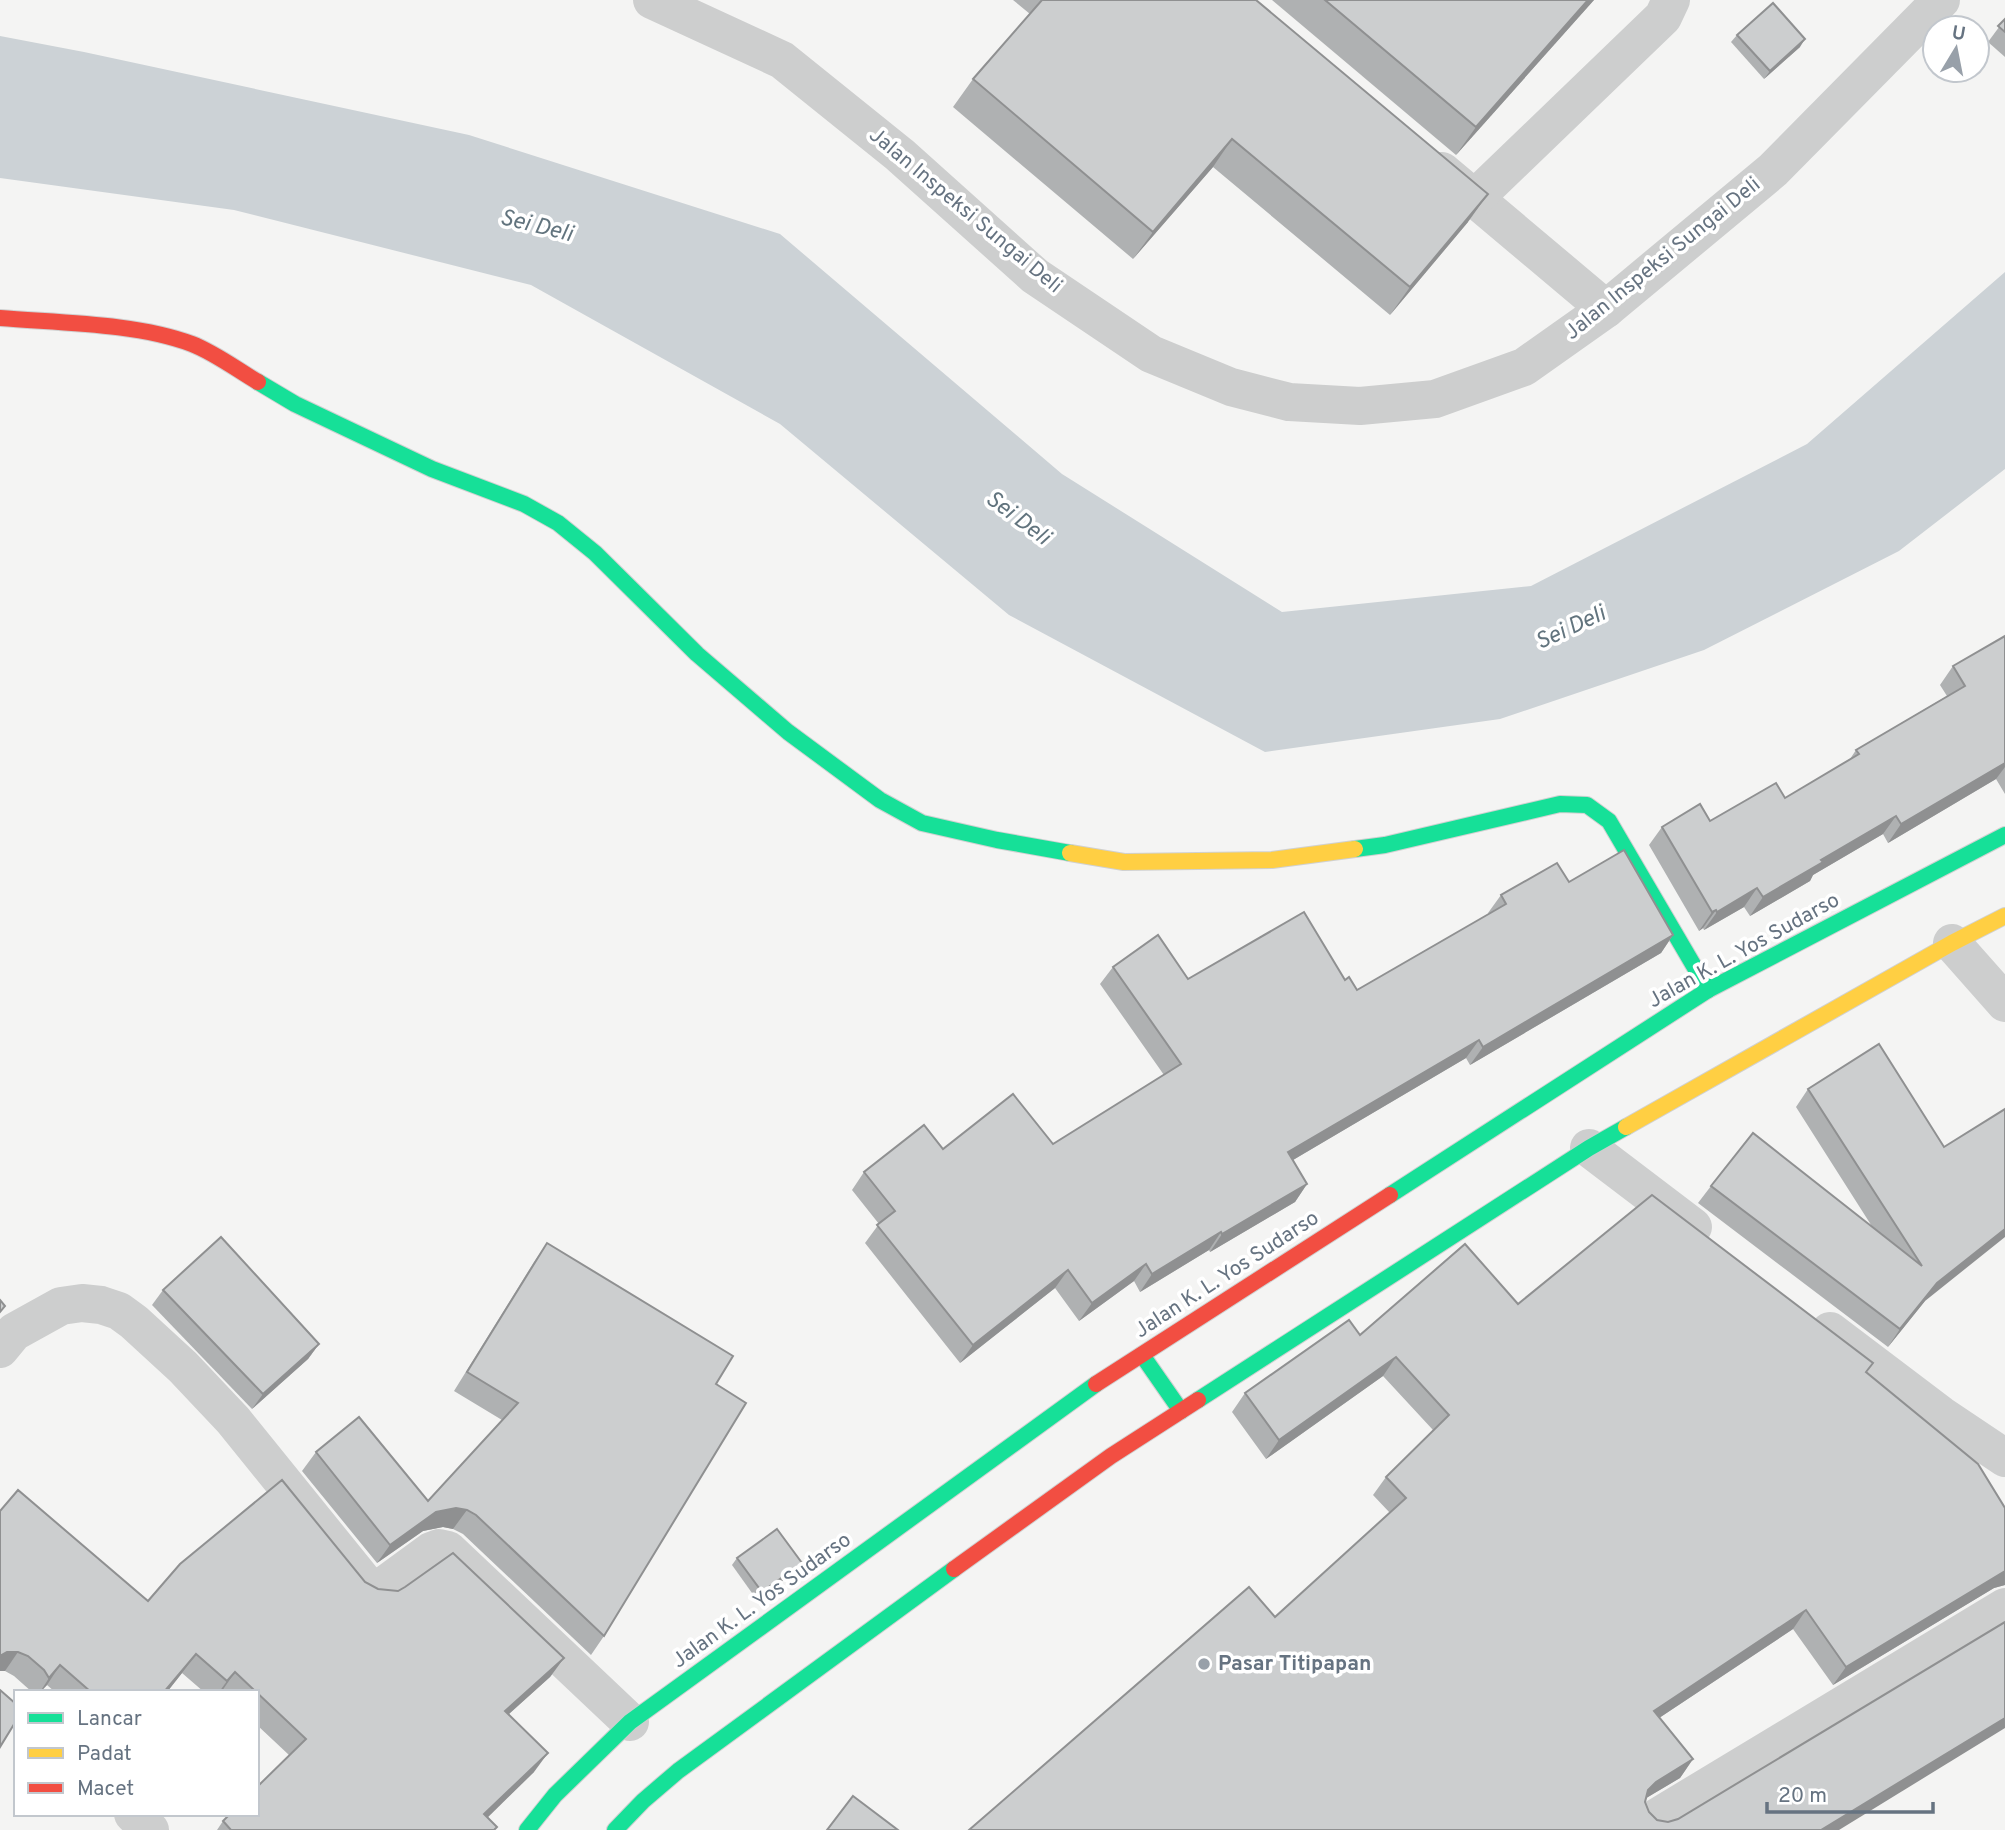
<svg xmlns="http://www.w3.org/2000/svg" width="2005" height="1830" font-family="Overpass,sans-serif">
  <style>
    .water { fill: #ccd2d6 }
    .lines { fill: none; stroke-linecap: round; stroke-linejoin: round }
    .fast-casing { stroke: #d0d1d1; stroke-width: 18 }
    .slow-casing { stroke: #d0d1d1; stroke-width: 18 }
    .jam-casing { stroke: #d0d1d1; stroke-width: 18 }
    .street { stroke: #cdcece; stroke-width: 38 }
    .fast { stroke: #16e098; stroke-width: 16 }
    .slow { stroke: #ffcf43; stroke-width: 16 }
    .jam { stroke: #f24e42; stroke-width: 16 }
    .wall { fill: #afb1b2 }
    .shaded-wall { fill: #8f9091 }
    .building { fill: #cccecf; stroke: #8f9091; stroke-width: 2 }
    .poi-dot { fill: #98a0a9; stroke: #fff; stroke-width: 2.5 }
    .labels { text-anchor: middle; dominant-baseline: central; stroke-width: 7; stroke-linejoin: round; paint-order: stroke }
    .street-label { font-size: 21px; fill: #667381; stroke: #fff }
    .poi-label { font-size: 21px; font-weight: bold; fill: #667381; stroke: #fff; text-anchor: start }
    .water-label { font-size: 23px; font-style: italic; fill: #62747e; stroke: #fff }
  </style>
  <rect width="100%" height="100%" fill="#f4f4f3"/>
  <polygon class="water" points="0,36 84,52 469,135 780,234 1062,474 1282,612 1531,586 1807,444 2005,272 2005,469 1899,551 1704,650 1500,719 1265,752 1009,615 780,424 531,285 234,210 0,178"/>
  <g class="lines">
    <defs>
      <g id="fast">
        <polyline points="258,382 295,404 432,469 524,504 558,523 595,553 697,654 788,732 880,800 922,823 997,840 1070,853"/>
        <polyline points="1355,849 1385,845 1560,804 1587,805 1609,821 1708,990"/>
        <polyline points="1390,1195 1708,990 2005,835"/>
        <polyline points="1142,1355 1181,1411"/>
        <polyline points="1198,1400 1589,1148 1626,1127"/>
        <polyline points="527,1830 555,1795 630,1722 1096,1384"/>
        <polyline points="615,1830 643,1801 678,1771 954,1569"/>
      </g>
      <g id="slow">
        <polyline points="1070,853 1124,862 1272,860 1355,849"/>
        <polyline points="1626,1127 1952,943 2005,916"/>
      </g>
      <g id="jam">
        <path d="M0 318C60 323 136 323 192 344 215 353 236 369 258 382"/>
        <polyline points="1096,1384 1390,1195"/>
        <polyline points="954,1569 1111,1456 1198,1400"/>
      </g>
    </defs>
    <use href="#fast" class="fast-casing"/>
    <use href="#slow" class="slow-casing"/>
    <use href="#jam" class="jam-casing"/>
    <g class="street">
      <polyline points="652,0 782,60 900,155 1035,276 1151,354 1231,387 1289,402 1360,406 1435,399 1524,367 1606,309 1773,170 1941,0"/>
      <polyline points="1442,171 1606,309"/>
      <polyline points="1475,198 1663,17 1671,0"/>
      <polyline points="1952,943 2005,1003"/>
      <polyline points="1589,1148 1693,1227"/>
      <polyline points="1830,1331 1941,1415 2005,1458"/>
      <polyline points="0,1349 14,1332 61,1306 82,1303 101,1305 119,1311 134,1322 183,1367 233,1420 368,1587 379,1589 431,1551 439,1548 448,1550 630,1722"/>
      <polyline points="133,1814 150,1830"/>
      <polyline points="1654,1819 2005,1607"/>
    </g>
    <use href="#fast" class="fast"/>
    <use href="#slow" class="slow"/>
    <use href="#jam" class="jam"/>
  </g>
  <g class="wall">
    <polygon points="1013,0 1256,0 1468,222 1390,315 1213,167 1133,259 953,107 973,79 1030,14"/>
    <polygon points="1272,0 1594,0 1456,155"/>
    <polygon points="2005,19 2005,57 1988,42"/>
    <polygon points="1737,35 1800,47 1764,79 1731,42"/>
    <polygon points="2005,636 2005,794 1996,779 1888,843 1883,834 1813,875 1810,881 1750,916 1744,907 1704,930 1703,928 1699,931 1649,845 1662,827 1710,821 1785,798 1850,759 1856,750 1947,696 1940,685 1953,666"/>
    <polygon points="1569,882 1673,935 1661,953 1470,1065 1466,1058 1293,1160 1307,1184 1295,1202 1210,1252 1209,1250 1140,1292 1134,1281 1079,1321 1055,1288 960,1363 865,1243 879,1224 852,1190 864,1172 943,1149 1053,1144 1164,1075 1100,984 1113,967 1188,979 1345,980 1357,990 1489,914 1488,913 1501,895"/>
    <polygon points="1808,1089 1944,1147 1925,1301 1888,1347 1698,1203 1711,1186 1873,1228 1796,1107"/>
    <polygon points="547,1243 716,1384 604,1636 591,1655 463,1534 453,1529 443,1527 423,1531 377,1563 302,1471 316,1452 428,1501 502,1420 454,1391 534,1262"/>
    <polygon points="163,1290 319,1344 308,1359 252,1409 152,1305"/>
    <polygon points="1518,1304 1866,1373 2005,1508 2005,1585 1994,1588 1833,1685 1793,1629 1659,1718 1693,1759 1680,1778 1646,1798 1645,1802 1649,1812 1657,1820 1668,1822 1839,1830 969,1830 1275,1617 1390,1513 1373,1495 1386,1477 1433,1430 1383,1376 1266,1459 1232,1412 1245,1393 1360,1335"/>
    <polygon points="0,1511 148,1601 365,1582 378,1589 564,1658 550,1677 509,1714 534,1772 487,1817 495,1830 217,1830 223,1821 289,1755 257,1725 257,1692 223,1692 222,1691 221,1692 204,1692 182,1673 167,1692 55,1692 47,1685 41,1692 32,1692 14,1676 5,1671 0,1671"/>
    <polygon points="737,1558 797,1570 757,1600 732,1565"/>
  </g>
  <g class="shaded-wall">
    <polygon points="1588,0 1594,0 1456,155 1476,127"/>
    <polygon points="1805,39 1800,47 1764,79 1770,71"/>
    <polygon points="1232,139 1213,167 1133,259 1153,232"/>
    <polygon points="1488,194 1468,222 1390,315 1410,287"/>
    <polygon points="2005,763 2005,767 1996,779 1888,843 1901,824"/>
    <polygon points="1896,816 1883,834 1813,875 1810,881 1750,916 1763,897 1821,860"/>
    <polygon points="1757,888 1744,907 1704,930 1717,912"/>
    <polygon points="1716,910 1703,928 1699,931 1712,912"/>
    <polygon points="1673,935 1661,953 1470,1065 1483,1047"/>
    <polygon points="1479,1040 1466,1058 1276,1170 1288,1152"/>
    <polygon points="1307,1184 1295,1202 1210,1252 1222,1234"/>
    <polygon points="2005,1229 2005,1237 1925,1301 1888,1347 1900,1329 1937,1283"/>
    <polygon points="1221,1232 1209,1250 1140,1292 1152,1274"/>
    <polygon points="1146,1264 1134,1281 1079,1321 1092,1303"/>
    <polygon points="1068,1270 1055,1288 960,1363 973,1345"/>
    <polygon points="319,1344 308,1359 252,1409 263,1394"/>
    <polygon points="1396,1357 1383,1376 1266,1459 1279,1440"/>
    <polygon points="456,1508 467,1510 453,1529 443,1527 423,1531 377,1563 390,1545 436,1512"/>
    <polygon points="802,1563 797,1570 757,1600 762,1592"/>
    <polygon points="2005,1571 2005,1585 1994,1588 1833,1685 1846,1667"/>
    <polygon points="1806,1610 1793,1629 1641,1730 1654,1711"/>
    <polygon points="7,1652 18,1652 5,1671 0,1671 0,1656"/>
    <polygon points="196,1654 182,1673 167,1692 164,1692"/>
    <polygon points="564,1658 550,1677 491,1730 505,1711"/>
    <polygon points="60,1665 47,1685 40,1692 49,1678"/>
    <polygon points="235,1672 222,1691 219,1692 227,1681"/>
    <polygon points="2005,1718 2005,1728 1839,1830 1821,1830"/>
    <polygon points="548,1753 534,1772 475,1830 484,1814"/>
    <polygon points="1693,1759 1680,1778 1643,1800 1648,1790 1656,1782"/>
  </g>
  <g class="building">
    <polygon points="1042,0 1256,0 1488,194 1410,287 1232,139 1153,232 973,79"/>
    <polygon points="1325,0 1588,0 1476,127"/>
    <polygon points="1773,3 1805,39 1770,71 1737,35"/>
    <polygon points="2005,19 2005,32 1998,26"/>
    <polygon points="2005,636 2005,763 1901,824 1896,816 1821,860 1823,862 1763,897 1757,888 1717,912 1716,910 1712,912 1662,827 1700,804 1710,821 1776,783 1785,798 1859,754 1856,750 1965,686 1953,666"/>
    <polygon points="1624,850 1673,935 1483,1047 1479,1040 1288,1152 1307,1184 1222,1234 1221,1232 1152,1274 1146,1264 1092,1303 1068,1270 973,1345 877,1225 895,1211 864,1172 924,1125 943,1149 1013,1094 1053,1144 1181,1064 1113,967 1158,935 1188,979 1304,912 1345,980 1349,977 1357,990 1506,904 1501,895 1557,863 1569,882"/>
    <polygon points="1879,1044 1944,1147 2005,1109 2005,1229 1937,1283 1900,1329 1711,1186 1753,1133 1922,1266 1808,1089"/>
    <polygon points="1652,1195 1873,1363 1866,1372 1978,1464 2005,1508 2005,1571 1846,1667 1806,1610 1654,1711 1693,1759 1656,1782 1648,1790 1645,1802 1649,1812 1657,1820 1668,1822 1678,1819 2005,1622 2005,1718 1821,1830 969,1830 1249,1587 1275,1617 1406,1498 1386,1477 1449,1415 1396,1357 1279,1440 1245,1393 1349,1320 1360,1335 1465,1244 1518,1304"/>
    <polygon points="221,1237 319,1344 263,1394 163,1290"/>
    <polygon points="547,1243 733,1356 716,1384 746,1403 604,1636 476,1515 467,1510 456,1508 436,1512 390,1545 316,1452 359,1417 428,1501 518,1403 467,1372"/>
    <polygon points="0,1300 5,1306 0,1312"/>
    <polygon points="282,1480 365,1582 378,1589 398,1591 405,1587 453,1553 564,1658 505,1711 548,1753 484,1814 497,1827 494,1830 231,1830 223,1821 230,1814 257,1814 257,1787 306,1739 235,1672 227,1681 196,1654 164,1692 91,1692 60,1665 49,1678 44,1670 28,1656 18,1652 7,1652 0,1656 0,1511 18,1490 148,1601 180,1564"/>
    <polygon points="777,1529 802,1563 762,1592 737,1558"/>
    <polygon points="0,1690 16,1704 16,1721 0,1747"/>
    <polygon points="853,1796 898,1830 827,1830"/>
  </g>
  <circle class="poi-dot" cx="1204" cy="1664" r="7"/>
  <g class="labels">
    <g class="street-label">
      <text transform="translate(965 211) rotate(40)">Jalan Inspeksi Sungai Deli</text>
      <text transform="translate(1663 259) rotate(-39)">Jalan Inspeksi Sungai Deli</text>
      <text transform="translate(1744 951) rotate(-29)">Jalan K. L. Yos Sudarso</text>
      <text transform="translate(1227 1275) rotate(-33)">Jalan K. L. Yos Sudarso</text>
      <text transform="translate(762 1601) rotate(-36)">Jalan K. L. Yos Sudarso</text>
    </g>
    <g class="poi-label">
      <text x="1218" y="1664">Pasar Titipapan</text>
    </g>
    <g class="water-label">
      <text transform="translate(536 227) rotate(14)">Sei Deli</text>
      <text transform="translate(1017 519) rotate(37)">Sei Deli</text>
      <text transform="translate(1571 629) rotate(-25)">Sei Deli</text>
    </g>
  </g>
  <rect x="14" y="1690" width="245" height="126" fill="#ffffff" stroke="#c2c7cd" stroke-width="2"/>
  <rect x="28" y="1713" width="35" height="10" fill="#16e098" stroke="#c2c7cd" stroke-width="2"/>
  <text x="77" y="1725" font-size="21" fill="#667381">Lancar</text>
  <rect x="28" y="1748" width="35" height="10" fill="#ffcf43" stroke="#c2c7cd" stroke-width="2"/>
  <text x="77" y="1760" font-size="21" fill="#667381">Padat</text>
  <rect x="28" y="1783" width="35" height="10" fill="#f24e42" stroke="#c2c7cd" stroke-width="2"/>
  <text x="77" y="1795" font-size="21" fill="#667381">Macet</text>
  <g transform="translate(1956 49) rotate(10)"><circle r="33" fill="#ffffff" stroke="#c2c7cd" stroke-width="2"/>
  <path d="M0-5L12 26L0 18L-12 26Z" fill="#98a0a9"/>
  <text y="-10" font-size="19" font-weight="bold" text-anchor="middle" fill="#667381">U</text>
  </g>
  <path d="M1767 1802v10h166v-10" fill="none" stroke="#667381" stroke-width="3.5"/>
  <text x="1778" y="1802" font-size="21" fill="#667381" stroke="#ffffff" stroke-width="5" paint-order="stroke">20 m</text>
</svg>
